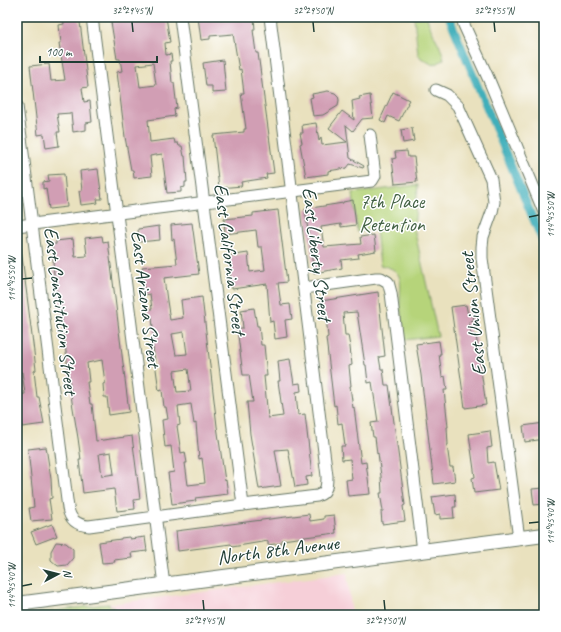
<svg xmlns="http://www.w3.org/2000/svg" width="561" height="632" font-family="Caveat,sans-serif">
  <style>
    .built { fill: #f6cfd8 }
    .green { fill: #b6d47a; stroke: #6a8857 }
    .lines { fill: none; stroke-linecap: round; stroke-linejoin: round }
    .canal { stroke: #3fafba; stroke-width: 8 }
    .building { fill: #d19eb4; fill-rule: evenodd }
    .minor-casing { stroke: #667664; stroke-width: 13 }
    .major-casing { stroke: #667664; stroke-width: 16 }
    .minor { stroke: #fff; stroke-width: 11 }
    .major { stroke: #fff; stroke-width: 14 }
    .ticks { fill: none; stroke: #1f3d34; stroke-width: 1.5 }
    .labels { text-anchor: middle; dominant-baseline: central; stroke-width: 3; stroke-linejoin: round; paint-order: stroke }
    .park-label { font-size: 20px; fill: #456346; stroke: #fff }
    .street-label { font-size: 20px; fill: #1f3d34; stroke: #fff }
    .neatline { fill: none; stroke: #1f3d34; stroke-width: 1.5 }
    .ticks-label { font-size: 10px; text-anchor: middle; fill: #1f3d34 }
  </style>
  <rect width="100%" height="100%" fill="#fff"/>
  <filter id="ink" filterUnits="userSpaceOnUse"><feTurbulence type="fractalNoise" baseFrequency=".025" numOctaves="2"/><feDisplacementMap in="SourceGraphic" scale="8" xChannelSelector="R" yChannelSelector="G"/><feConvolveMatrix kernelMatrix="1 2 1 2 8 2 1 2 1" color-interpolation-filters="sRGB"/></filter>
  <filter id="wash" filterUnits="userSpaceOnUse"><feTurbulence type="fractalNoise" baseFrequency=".012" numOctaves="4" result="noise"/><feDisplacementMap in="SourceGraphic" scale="16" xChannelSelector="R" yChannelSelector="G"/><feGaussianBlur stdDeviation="0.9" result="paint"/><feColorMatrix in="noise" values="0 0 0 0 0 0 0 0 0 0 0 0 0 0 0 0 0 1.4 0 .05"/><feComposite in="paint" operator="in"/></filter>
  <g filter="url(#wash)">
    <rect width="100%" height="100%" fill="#e9e1be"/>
    <polygon class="built" points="347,573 352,615 33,615 34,614"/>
    <g class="green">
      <path d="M414 17H427C430 32 441 44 444 59L438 63 433 65 421 58 418 54Z"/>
      <path d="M418 185 414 228 438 336 405 340C403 328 401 315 400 303 400 283 406 270 380 265L376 229 357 232 353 193Z"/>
      <polygon points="108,604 113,607 117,615 38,615 38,613"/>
    </g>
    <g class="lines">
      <polyline class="canal" points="449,17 544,245"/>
    </g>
    <g id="blocks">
      <g class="building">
        <polygon points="63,17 78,17 79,22 80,22 88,87 82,88 84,102 90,101 92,122 86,123 86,130 73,132 71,113 57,114 60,132 57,132 59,146 46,148 44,134 38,135 30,66 49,64 51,81 65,80 59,43 61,43 59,25 64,24"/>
        <path d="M120 17H166L170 42 165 43 166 55 171 54 172 61H170L172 83H174L177 108 174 109 175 116 148 120 150 142 174 139 175 143H178L179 146H182L184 156H185L187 182H185V187L181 188V192L167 193 162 154 150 156 152 176 134 178 133 170H131L125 137 117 72 122 71 120 59H117L111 22 120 21ZM153 63 156 85 140 87 137 65Z"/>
        <polygon points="198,17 220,17 221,20 254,17 255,30 253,30 256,53 258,53 274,173 266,174 267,178 241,182 242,186 219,188 213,135 244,132 244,129 246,129 241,93 244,93 241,69 239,70 233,34 210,36 210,39 201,40"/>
        <polygon points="223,60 226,92 212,93 212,86 206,86 203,63"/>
        <polygon points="328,91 335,93 338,96 339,100 338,106 323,115 313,116 310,98 313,97 312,94"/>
        <polygon points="393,92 409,100 407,103 408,103 399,121 388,116 385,123 380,120"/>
        <polygon points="370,95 373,118 362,119 353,131 346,125 350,158 364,166 363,168 350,164 347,168 328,171 328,174 306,177 300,144 302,143 300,133 303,133 302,125 316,123 319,141 321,138 322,145 347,142 329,128 342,111 354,120 352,101 360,99 359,97"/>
        <polygon points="412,128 414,141 403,143 401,130"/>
        <polygon points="407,151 408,157 414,157 417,182 395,184 392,159 396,158 395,152"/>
        <polygon points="98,169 102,199 97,199 98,203 81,205 79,191 82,191 80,171"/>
        <polygon points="64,174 67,207 49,209 46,188 43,189 43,182 49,181 48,175"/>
        <polygon points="353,200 356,225 341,227 341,224 321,227 324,247 361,244 360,237 374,235 376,251 358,254 359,258 341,260 342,268 314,273 305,209 343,203 343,202"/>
        <polygon points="278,210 287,282 278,283 281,305 290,304 292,319 285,320 287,337 275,339 273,321 270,322 267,284 232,289 228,256 248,253 250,272 265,270 262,247 258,247 256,230 225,234 224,219 253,216 253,213"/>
        <path d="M192 223 199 274 164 278 167 301 170 320 183 318 181 300 202 297 217 426 225 481 226 480 228 494 195 498 196 501 172 504 168 473 174 472 171 446 165 447 162 420 168 419 166 407H164L162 390 159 391 152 340H154L152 317H148L147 309H152L150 294 145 295 142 267 177 264 174 239 172 240 171 225ZM184 332 187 354 176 355 172 334ZM188 369 191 391 177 392 174 371ZM191 404 194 424 196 423 199 459 202 458 205 483 188 485 185 463H187L185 452 181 453 177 426 180 425 178 406Z"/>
        <polygon points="159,226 160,240 139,242 138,229"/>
        <path d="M102 236 103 242 108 241 129 412 109 415 107 397H104L103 384 105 383 102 360 87 363 89 382H87L90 404H92L96 441 132 436 140 499 134 500 135 509 117 511 114 489 83 493 79 460H81L78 438 72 402 61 311 54 275 52 245 56 244V241L73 239 75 257 87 256 85 238ZM111 452 114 474 102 476 99 454Z"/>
        <polygon points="21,248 34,352 36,370 34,371 37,397 39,397 44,424 22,427 20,407 18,407 17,397 17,395 25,394 22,372 17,373 17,249"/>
        <polygon points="378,292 385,356 379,357 381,369 383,369 385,385 389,385 405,505 403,506 405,521 382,524 381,511 383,511 380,493 382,493 381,476 378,453 377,454 375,437 373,437 371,423 378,422 372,382 368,383 366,365 365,365 357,312 343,313 345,335 348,335 350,347 352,365 349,366 351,386 350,386 353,408 354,407 361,463 366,462 370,494 348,496 346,480 352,479 350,459 342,460 341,446 345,446 342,423 338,424 336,405 334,406 326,338 328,337 326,316 323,316 321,301"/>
        <polygon points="466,305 468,315 473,314 474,321 469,322 471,335 476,335 486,405 465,408 451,307"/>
        <polygon points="254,308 257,326 259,326 261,345 264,345 267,376 264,376 268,418 283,416 278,381 280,381 278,361 290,359 294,384 300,383 301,391 296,392 298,415 305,414 312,476 306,477 307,485 295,487 288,449 275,450 281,486 259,489 250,434 247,402 253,402 249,375 243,375 237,328 243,328 241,310"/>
        <polygon points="439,341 441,354 439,354 442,377 445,376 447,390 444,390 448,427 447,427 448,445 447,445 450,467 453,467 455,481 434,484 421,375 416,344"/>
        <polygon points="544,423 544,439 525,442 523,426"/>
        <polygon points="490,431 492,447 487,448 488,463 494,462 499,490 474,493 472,478 475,477 469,434"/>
        <polygon points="46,447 51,479 52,498 49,499 52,519 31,521 29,508 34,507 28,449"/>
        <polygon points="544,488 544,504 534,505 532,489"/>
        <polygon points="455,494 456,507 453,507 454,518 440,519 440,514 435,515 432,497"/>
        <polygon points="309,514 310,521 324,519 324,516 334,515 336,533 282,540 282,543 268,545 268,541 232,547 231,544 178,551 176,531"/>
        <polygon points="52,524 57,536 36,544 31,532"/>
        <polygon points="129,537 130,539 145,537 147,551 131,553 132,558 114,560 115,562 102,563 99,542 121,539 121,538"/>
        <polygon points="56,542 66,543 73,549 73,558 67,565 58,566 51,560 51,551"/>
      </g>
    </g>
  </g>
  <g filter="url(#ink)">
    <use href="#blocks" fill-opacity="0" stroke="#667664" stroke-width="1"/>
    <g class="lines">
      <defs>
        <g id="minor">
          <polyline points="92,17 164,585"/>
          <polyline points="180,17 243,505"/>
          <polyline points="462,17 464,25 489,80 544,212"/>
          <polyline points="436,90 447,95 458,106 491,179 494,202 492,212 483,237 482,247 482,258 519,539"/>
          <path d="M17 106 68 508C70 520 77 525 89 526L243 505 317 496C327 493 327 485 327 476L270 17"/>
          <polyline points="17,226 372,181 375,176 370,135"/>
          <polyline points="304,288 376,278 381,278 388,282 391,293 423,551"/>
        </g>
        <polyline id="major" points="17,604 544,535"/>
      </defs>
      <use href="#minor" class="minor-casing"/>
      <use href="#major" class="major-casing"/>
      <use href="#minor" class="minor"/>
      <use href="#major" class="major"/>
    </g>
  </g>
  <path class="ticks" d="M132 22 133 32M313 22 314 32M494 22 495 32M529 217 539 215M22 279 32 278M529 523 539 522M22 586 32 584M203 600 204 610M384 600 385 610"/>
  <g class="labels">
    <g class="park-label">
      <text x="392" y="201">7th Place<tspan x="392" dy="23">Retention</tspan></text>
    </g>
    <g class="street-label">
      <text transform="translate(317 254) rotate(83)">East Liberty Street</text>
      <text transform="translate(230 259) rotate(83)">East California Street</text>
      <text transform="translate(146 299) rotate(83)">East Arizona Street</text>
      <text transform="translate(61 311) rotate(83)">East Constitution Street</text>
      <text transform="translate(473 314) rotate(-96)">East Union Street</text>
      <text transform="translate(278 550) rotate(-7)">North 8th Avenue</text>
    </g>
  </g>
  <rect width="561" height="632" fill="none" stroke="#fff" stroke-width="44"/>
  <g transform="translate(58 574) rotate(83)" stroke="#ffffff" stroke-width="3" paint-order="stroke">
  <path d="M0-3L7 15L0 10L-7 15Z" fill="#1f3d34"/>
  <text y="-6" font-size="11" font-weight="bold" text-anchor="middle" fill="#1f3d34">N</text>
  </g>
  <path d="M40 56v6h117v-6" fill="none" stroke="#1f3d34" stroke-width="2"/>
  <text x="46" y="56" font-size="12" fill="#1f3d34" stroke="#ffffff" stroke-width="3" paint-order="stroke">100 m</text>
  <rect x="22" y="22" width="517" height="588" class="neatline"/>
  <g class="ticks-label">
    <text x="132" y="14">32°29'45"N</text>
    <text x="313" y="14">32°29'50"N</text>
    <text x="494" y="14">32°29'55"N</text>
    <text transform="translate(550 215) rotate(-90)" y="4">114°45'50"W</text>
    <text transform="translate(11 279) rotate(-90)" y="4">114°45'50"W</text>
    <text transform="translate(550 522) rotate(-90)" y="4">114°45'40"W</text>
    <text transform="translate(11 586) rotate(-90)" y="4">114°45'40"W</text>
    <text x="204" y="624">32°29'45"N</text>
    <text x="385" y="624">32°29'50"N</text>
  </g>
</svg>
